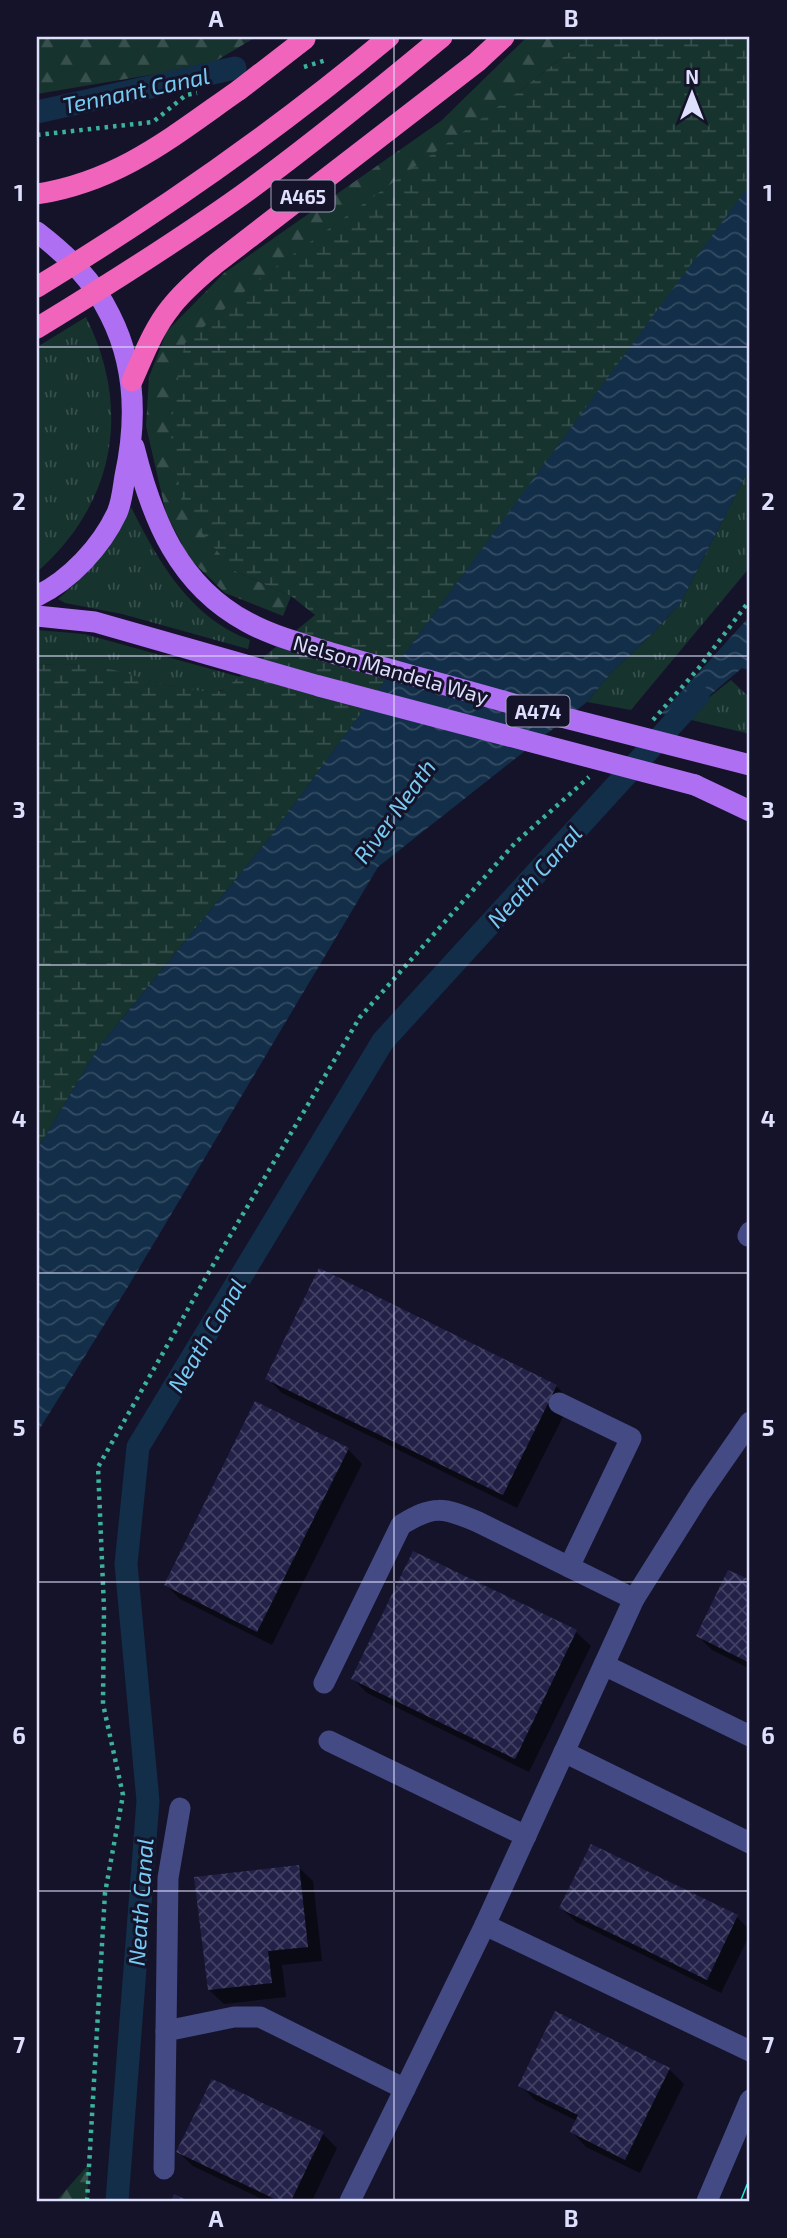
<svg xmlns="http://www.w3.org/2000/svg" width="787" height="2238" font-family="'Exo 2',sans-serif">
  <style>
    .grass { fill: url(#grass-tufts) }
    .forest { fill: url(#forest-firs) }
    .wetland { fill: url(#wetland-marsh) }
    .water { fill: url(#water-waves) }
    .shadow { fill: #0007 }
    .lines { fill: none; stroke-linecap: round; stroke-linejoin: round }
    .canal { stroke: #122e48; stroke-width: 23 }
    .building { fill: url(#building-cross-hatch) }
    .path { stroke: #3cb29a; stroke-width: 4.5; stroke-dasharray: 3.5 5; stroke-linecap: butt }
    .minor { stroke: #434a84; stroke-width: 21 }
    .major { stroke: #ae6ff2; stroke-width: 21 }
    .highway { stroke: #f164bc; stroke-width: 21 }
    .rail-casing { stroke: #1ceae1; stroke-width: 8 }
    .rail { stroke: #141329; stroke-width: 5; stroke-dasharray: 16; stroke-linecap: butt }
    .major-bridge { stroke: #ae6ff2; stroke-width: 21 }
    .highway-bridge { stroke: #f164bc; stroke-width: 21 }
    .grid { fill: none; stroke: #dedffc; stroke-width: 2; stroke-opacity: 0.55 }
    .labels { text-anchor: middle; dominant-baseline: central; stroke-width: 6; stroke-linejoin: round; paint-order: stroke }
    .shield { fill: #141329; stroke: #a1a2bd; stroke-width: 2 }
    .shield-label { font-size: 19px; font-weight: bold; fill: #dedffc }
    .street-label { font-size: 21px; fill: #dedffc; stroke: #141329 }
    .water-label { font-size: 23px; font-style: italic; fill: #76cbf3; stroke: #141329 }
    .neatline { fill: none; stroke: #dedffc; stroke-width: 2.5 }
    .grid-label { font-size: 23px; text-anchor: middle; font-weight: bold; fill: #dedffc }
  </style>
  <defs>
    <pattern id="grass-tufts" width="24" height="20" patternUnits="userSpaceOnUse" patternTransform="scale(1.75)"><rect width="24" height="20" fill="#17332e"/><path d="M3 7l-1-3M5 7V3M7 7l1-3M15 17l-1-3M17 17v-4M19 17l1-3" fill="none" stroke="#38504d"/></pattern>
    <pattern id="forest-firs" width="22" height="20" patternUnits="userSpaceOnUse" patternTransform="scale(1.75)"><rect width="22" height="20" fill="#17332e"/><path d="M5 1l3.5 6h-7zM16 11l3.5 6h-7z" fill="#38504d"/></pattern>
    <pattern id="wetland-marsh" width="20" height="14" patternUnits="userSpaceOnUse" patternTransform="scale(1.75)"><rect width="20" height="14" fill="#17332e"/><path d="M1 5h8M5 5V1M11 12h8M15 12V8" fill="none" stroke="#38504d"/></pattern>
    <pattern id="water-waves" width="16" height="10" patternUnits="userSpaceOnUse" patternTransform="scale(1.75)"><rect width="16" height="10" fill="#122e48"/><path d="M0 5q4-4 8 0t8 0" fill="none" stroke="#344c63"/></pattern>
    <pattern id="building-cross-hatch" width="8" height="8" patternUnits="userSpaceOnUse" patternTransform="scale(1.75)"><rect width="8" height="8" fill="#232148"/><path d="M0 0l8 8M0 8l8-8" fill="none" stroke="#424163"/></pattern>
  </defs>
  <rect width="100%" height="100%" fill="#141329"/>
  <g class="grass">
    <path d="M86 317C132 410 115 503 37 572V347Z"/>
    <polygon points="750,467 750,567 631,710 587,702 611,673 648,638 680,604"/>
    <path d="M131 507C158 561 190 618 250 640L248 649 122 614 65 603 58 599C89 572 114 545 131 507Z"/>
    <path d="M37 630 84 634 240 677C235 681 229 688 223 690 201 699 132 674 107 669 83 664 61 663 37 665Z"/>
    <polygon points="731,680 747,695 750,695 750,734 683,718"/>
  </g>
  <g class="forest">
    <polygon points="37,37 256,37 209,65 37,94"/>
    <polygon points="527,37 589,37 517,93 233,570 291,596 283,616 225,593 189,558 166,513 146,426 149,377 167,331 224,273 441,121"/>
    <polygon points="89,2164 87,2201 56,2201"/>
  </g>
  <path class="wetland" d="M589 37H750V185L270 837 98 1048 37 1150V665C63 663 88 664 114 670 149 679 185 694 222 691L315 615 291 596 233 570 183 510 169 425 185 343 259 279 517 93Z"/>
  <g class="water">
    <polygon points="750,184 750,467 680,604 648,638 611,673 587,702 378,867 129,1285 37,1433 37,1150 98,1048 270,837"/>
    <polygon points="750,616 750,667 748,670 742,668 683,718 661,714"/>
  </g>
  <g class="shadow">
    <polygon points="267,1378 556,1386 571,1401 517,1508 282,1393"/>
    <polygon points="348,1449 362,1464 272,1645 180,1599 166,1585"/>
    <polygon points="729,1572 750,1582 750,1669 712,1650 698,1636"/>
    <polygon points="576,1632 591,1646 529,1772 367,1693 353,1679"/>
    <polygon points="298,1867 313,1881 322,1961 282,1965 286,1997 224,2004 209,1990"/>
    <polygon points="561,1908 737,1917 750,1930 750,1934 721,1993 576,1922"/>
    <polygon points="555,2013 669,2069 684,2084 640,2173 586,2147 572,2132 577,2121 535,2100 520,2085"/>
    <polygon points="323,2134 337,2148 312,2201 266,2201 193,2166 178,2152"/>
  </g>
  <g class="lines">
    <g class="canal">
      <polyline points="37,112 235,68"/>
      <polyline points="117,2201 148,1801 126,1564 138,1447 383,1041 698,696"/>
    </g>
  </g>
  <g class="building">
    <polygon points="319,1268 557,1385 503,1495 265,1379"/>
    <polygon points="255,1401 349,1448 257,1632 164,1585"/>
    <polygon points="413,1551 577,1630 515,1759 351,1679"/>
    <polygon points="728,1570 750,1580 750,1663 696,1636"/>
    <polygon points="591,1844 738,1915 707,1980 559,1908"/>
    <polygon points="299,1865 308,1947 268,1951 272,1983 208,1990 194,1877"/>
    <polygon points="555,2011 670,2068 625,2160 570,2132 578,2115 518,2086"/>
    <polygon points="212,2079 324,2132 291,2201 279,2201 176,2152"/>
    <polygon points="174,2194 188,2201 171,2201"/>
  </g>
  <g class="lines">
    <g class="path">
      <polyline points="304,67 326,60"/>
      <polyline points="37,135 153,122 186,95 197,93"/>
      <polyline points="653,720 698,669 750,600"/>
      <polyline points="87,2201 105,1893 123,1795 103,1704 104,1608 98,1467 221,1251 360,1017 515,843 589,777"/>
    </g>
    <g class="minor">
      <polyline points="748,1236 750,1232"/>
      <polyline points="559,1403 631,1438 569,1567"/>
      <polyline points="604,1665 750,1736"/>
      <path d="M324 1683 401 1525C433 1505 443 1507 478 1522L634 1599"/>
      <polyline points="329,1741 526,1836"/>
      <polyline points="564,1752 750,1843"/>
      <polyline points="485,1925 750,2051"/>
      <polyline points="166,2031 168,1878 180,1808"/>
      <polyline points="164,2169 166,2031 234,2017 260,2017 405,2089"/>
      <polyline points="350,2201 485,1925 634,1599 700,1494 750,1422"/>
      <polyline points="707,2201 750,2100"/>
    </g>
    <g class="major">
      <path d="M37 232C67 255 93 280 110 315 136 366 137 421 125 476 123 488 122 502 117 513 101 547 70 580 37 596"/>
      <path d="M134 447C152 519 178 585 247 622 272 636 301 643 328 652"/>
      <polyline points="37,616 95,622 319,686"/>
      <polyline points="695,785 750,811"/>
    </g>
    <g class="highway">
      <path d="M37 194C120 181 173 136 239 90"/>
      <path d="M132 381C143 357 153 329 171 307 183 291 199 278 214 265L477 62 504 37"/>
    </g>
    <defs>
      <polyline id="rail" points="744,2201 750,2186"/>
    </defs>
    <use href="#rail" class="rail-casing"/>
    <use href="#rail" class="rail"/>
    <g class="major-bridge">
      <polyline points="328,652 542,712 750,765"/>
      <polyline points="319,686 695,785"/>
    </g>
    <g class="highway-bridge">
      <polyline points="239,90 305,39"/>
      <path d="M37 287C160 212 279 129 389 37"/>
      <path d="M37 328C106 286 176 242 242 195 311 145 377 91 442 37"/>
    </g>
  </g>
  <path class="grid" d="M394 37V2201M37 347H750M37 656H750M37 965H750M37 1273H750M37 1582H750M37 1891H750"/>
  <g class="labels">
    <g class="shield">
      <rect x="271.5" y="180.5" width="63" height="31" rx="5"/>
      <rect x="506.5" y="695.5" width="63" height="31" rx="5"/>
    </g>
    <g class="shield-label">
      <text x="303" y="196">A465</text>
      <text x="538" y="711">A474</text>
    </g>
    <g class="street-label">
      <text transform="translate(391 669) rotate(16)">Nelson Mandela Way</text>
    </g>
    <g class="water-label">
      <text transform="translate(136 90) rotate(-12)">Tennant Canal</text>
      <text transform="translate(394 811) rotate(-54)">River Neath</text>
      <text transform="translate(534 876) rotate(-48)">Neath Canal</text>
      <text transform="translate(206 1335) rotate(-59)">Neath Canal</text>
      <text transform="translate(140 1902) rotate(-86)">Neath Canal</text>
    </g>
  </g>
  <rect width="787" height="2238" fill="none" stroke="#141329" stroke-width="77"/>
  <g transform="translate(692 94)" stroke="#141329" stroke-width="5" paint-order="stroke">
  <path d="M0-5L12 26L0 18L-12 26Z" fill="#dedffc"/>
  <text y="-10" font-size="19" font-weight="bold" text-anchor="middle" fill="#dedffc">N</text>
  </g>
  <rect x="38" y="38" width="710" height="2162" class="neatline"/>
  <g class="grid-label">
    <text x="216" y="27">A</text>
    <text x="571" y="27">B</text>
    <text x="19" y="201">1</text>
    <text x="768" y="201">1</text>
    <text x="19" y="510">2</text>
    <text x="768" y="510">2</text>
    <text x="19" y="818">3</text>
    <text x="768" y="818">3</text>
    <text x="19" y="1127">4</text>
    <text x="768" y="1127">4</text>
    <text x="19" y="1436">5</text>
    <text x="768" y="1436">5</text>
    <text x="19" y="1744">6</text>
    <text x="768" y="1744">6</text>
    <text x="19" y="2053">7</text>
    <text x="768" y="2053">7</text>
    <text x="216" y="2227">A</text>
    <text x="571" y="2227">B</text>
  </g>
</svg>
